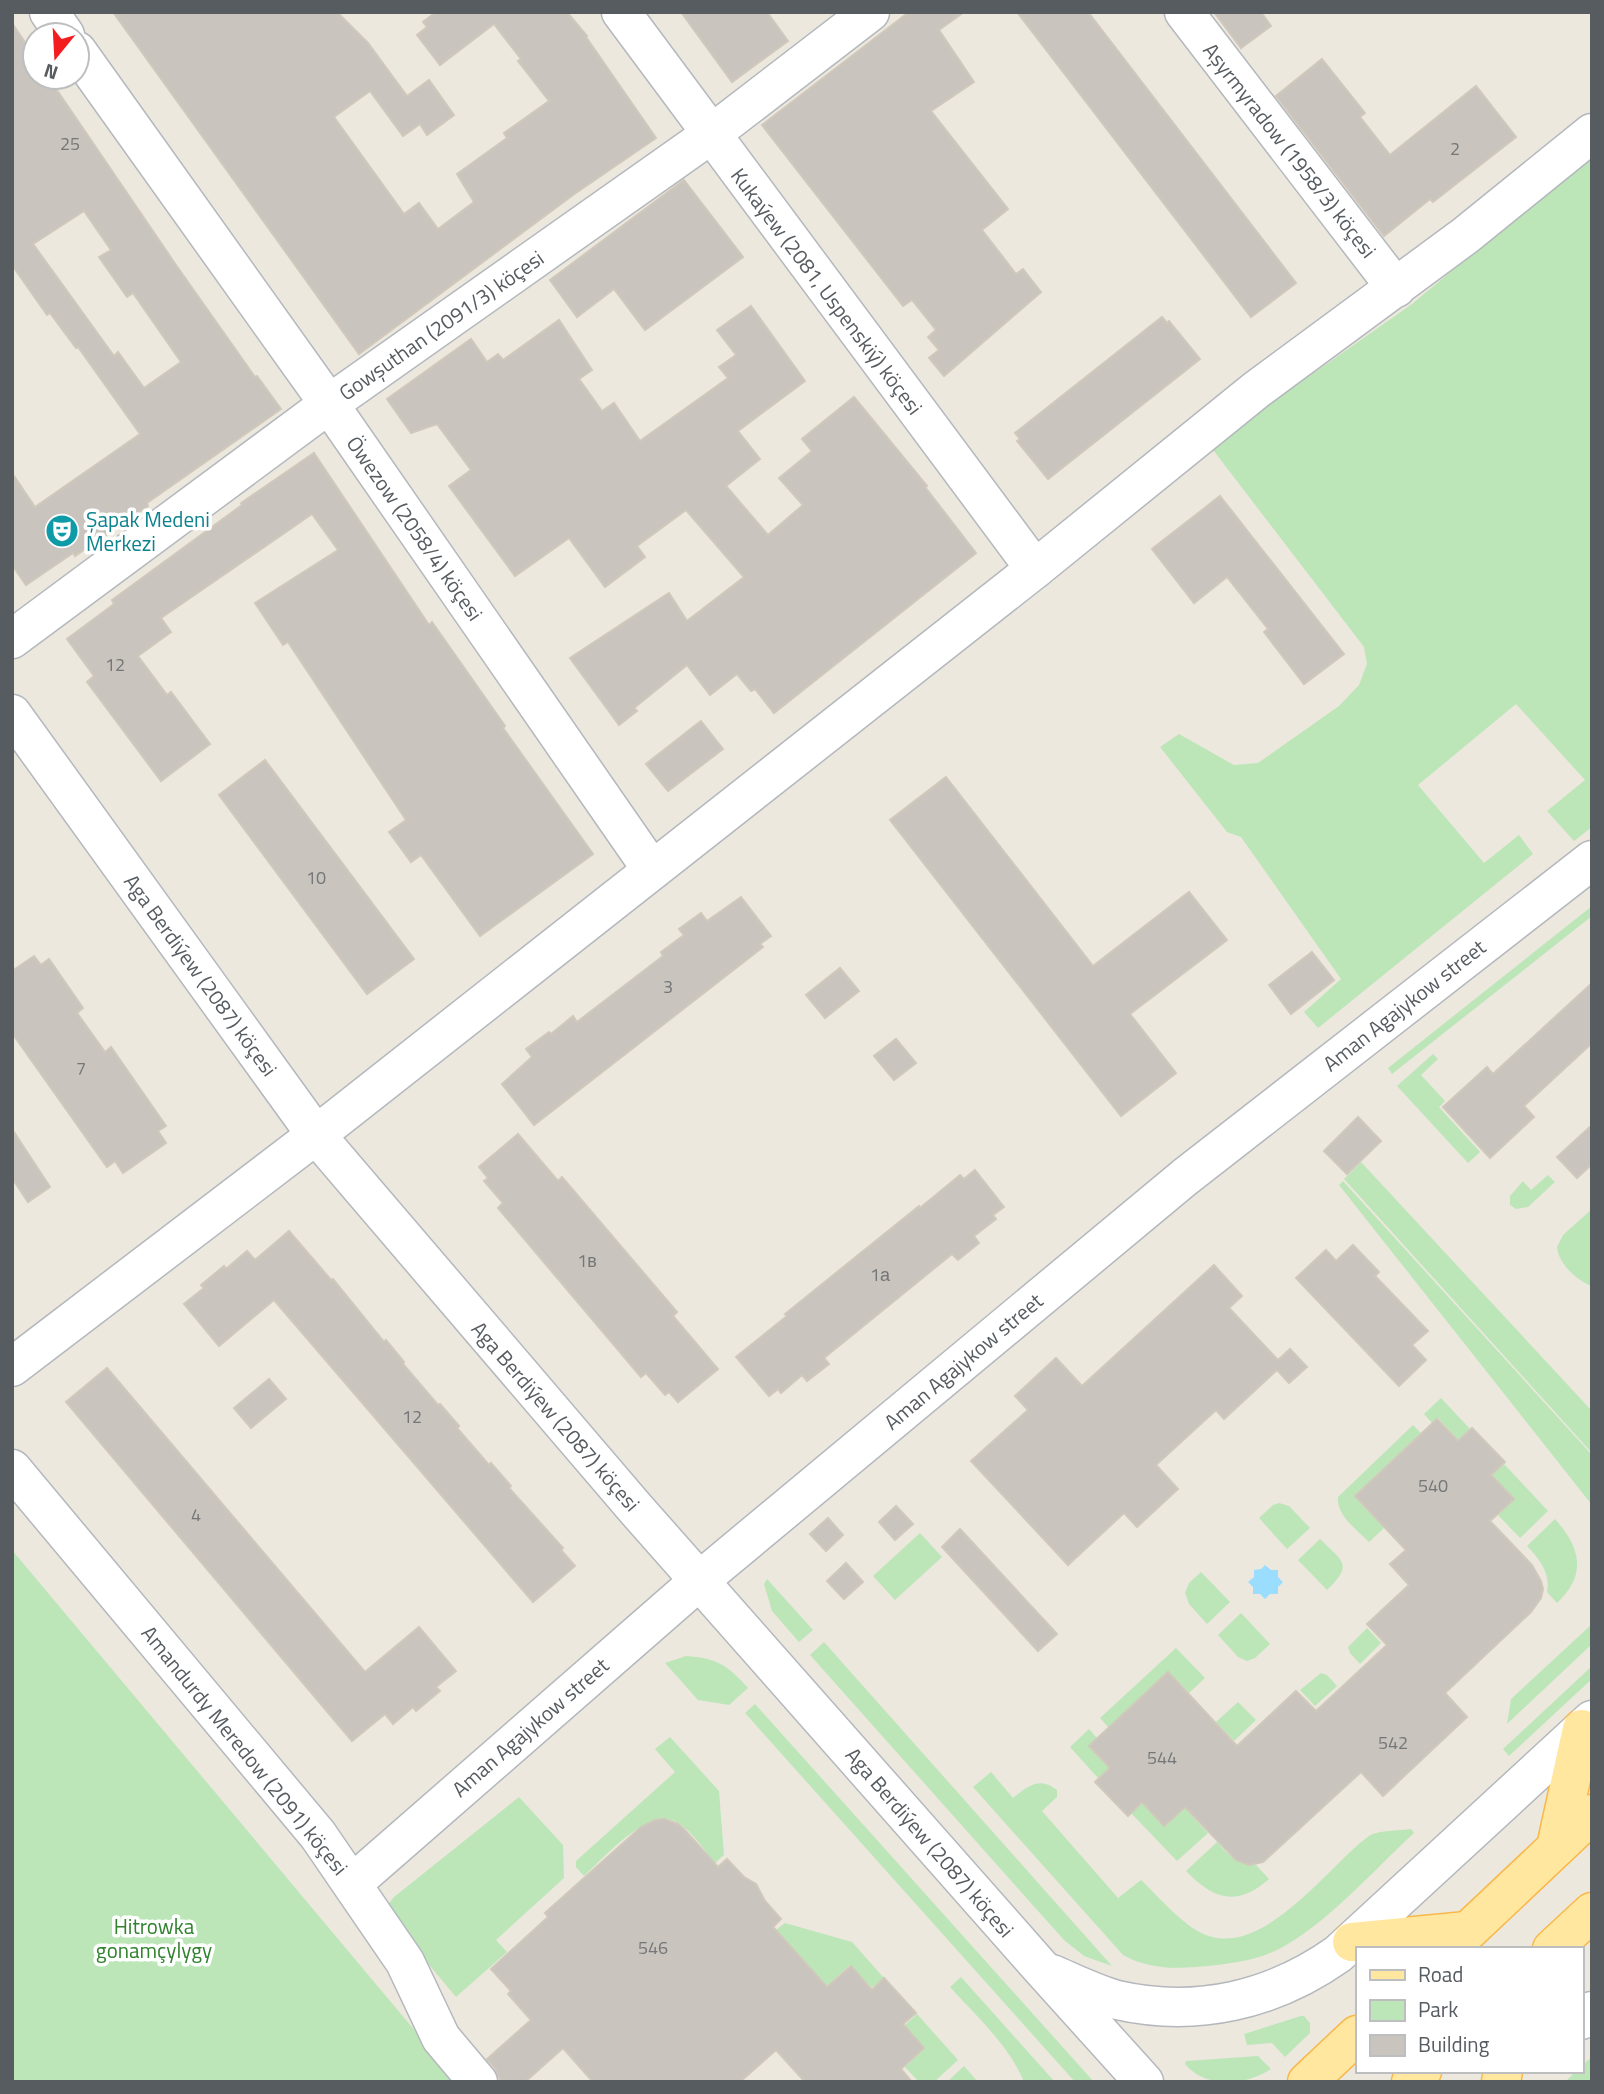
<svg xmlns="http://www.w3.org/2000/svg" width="1604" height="2094" font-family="'Titillium Web',sans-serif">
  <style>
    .green { fill: #bce6b8 }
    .water { fill: #9bddff }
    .building { fill: #c9c4bd; stroke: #d1c8bc; stroke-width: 2; fill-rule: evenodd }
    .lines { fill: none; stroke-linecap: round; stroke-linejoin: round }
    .minor-casing { stroke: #b4b8bd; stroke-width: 41 }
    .major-casing { stroke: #f9b84a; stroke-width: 41 }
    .minor { stroke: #fff; stroke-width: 38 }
    .major { stroke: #ffe7a0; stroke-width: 38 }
    .labels { text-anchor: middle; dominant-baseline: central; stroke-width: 7; stroke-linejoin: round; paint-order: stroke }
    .number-label { font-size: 18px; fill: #747678 }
    .street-label { font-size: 21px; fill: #575c61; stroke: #fff }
    .culture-label { font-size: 21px; fill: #0d838f; stroke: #fff; text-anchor: start }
    .park-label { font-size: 21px; fill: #31822e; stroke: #fff }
  </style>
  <rect width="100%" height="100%" fill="#ece8de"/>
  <g class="green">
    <polygon points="1592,154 1592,827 1574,841 1547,811 1585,780 1516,704 1418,785 1484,863 1519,835 1533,854 1318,1028 1304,1012 1341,979 1241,837 1227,832 1160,747 1179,734 1234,765 1258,763 1339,706 1359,685 1367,664 1364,647 1210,446 1251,411 1291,389 1412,304"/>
    <polygon points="1592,906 1592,916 1392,1074 1388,1068"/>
    <polygon points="1433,1054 1438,1059 1421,1075 1445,1101 1439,1107 1480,1152 1468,1163 1397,1086"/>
    <polygon points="1361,1162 1592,1411 1592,1453 1344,1179"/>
    <polygon points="1548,1175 1555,1182 1528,1207 1516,1209 1510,1205 1510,1196 1523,1181 1531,1190"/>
    <polygon points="1343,1181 1592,1455 1592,1505 1339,1185"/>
    <path d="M1592 1209V1286C1577 1281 1558 1263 1557 1247L1563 1235Z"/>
    <polygon points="1441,1398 1470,1429 1458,1440 1438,1418 1432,1423 1424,1414"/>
    <path d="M1413 1425 1421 1433 1354 1496 1384 1528 1369 1542C1357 1530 1336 1515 1338 1497Z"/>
    <polygon points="1504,1464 1548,1511 1520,1538 1498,1515 1514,1499 1492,1475"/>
    <polygon points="1279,1503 1289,1506 1310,1528 1287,1549 1259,1518 1273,1505"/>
    <path d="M1555 1519C1581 1548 1587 1575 1557 1603L1547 1592C1551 1573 1539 1559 1527 1546Z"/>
    <polygon points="920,1533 942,1557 895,1600 873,1576"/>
    <path d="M1320 1539C1343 1562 1354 1564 1327 1590L1298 1560Z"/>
    <polygon points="12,1550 458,2082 12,2082"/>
    <polygon points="1201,1572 1230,1602 1207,1624 1189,1604 1185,1593 1189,1583"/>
    <polygon points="767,1579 813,1630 799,1642 772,1611 764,1584"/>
    <polygon points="1241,1613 1270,1644 1255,1658 1247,1661 1238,1657 1218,1635"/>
    <polygon points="1592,1624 1592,1644 1507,1724 1511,1699"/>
    <polygon points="1367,1628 1381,1643 1360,1664 1350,1653 1348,1647"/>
    <polygon points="824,1642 1112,1966 1084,1956 1064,1940 810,1655"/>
    <polygon points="1176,1648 1205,1678 1189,1693 1169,1672 1109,1728 1100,1718"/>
    <path d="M686 1656C717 1658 727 1665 748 1688L729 1705 698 1700 665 1663Z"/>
    <polygon points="1592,1666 1592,1679 1509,1756 1503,1749"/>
    <polygon points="1321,1673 1327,1675 1337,1686 1315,1706 1300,1690"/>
    <polygon points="1238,1702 1256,1720 1234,1741 1216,1722"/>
    <polygon points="755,1704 1094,2082 1075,2082 745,1713"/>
    <polygon points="1089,1729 1097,1738 1089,1747 1109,1768 1098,1778 1070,1747"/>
    <path d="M670 1737 719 1791 724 1855 715 1863C704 1850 692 1831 678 1823 649 1805 604 1858 584 1876L576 1867V1861L675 1772 655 1749Z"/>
    <path d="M991 1772 1013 1798C1028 1786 1039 1776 1057 1790V1797L1042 1811 1118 1898 1141 1880C1159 1897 1184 1927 1206 1935 1264 1958 1329 1865 1369 1836 1378 1830 1399 1831 1411 1829L1414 1833C1375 1869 1322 1929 1275 1951 1251 1962 1222 1965 1196 1967 1171 1969 1146 1968 1123 1955L973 1787Z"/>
    <polygon points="519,1797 563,1845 564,1878 496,1940 507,1952 456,1997 390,1918 386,1907 394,1897"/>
    <polygon points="1142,1803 1164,1827 1185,1808 1208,1833 1177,1861 1131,1813"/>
    <path d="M1217 1842C1228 1854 1238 1866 1256 1865L1269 1879C1237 1907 1214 1900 1186 1871Z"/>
    <polygon points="785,1923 852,1942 884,1978 872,1988 850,1965 827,1986 776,1930"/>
    <path d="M961 1977 1055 2082H1024C1009 2045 976 2016 950 1987Z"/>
    <polygon points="917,2014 958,2060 934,2082 919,2082 905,2067 925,2048 905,2025"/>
    <polygon points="1301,2016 1304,2016 1310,2023 1310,2033 1285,2057 1272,2043 1247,2045 1244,2034"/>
    <path d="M1258 2056 1271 2069C1245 2086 1206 2089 1185 2064L1186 2061Z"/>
    <polygon points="1592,2057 1592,2082 1565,2082 1576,2071 1581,2071 1581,2066"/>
    <polygon points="964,2066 978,2082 947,2082"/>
  </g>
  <polygon class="water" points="1265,1565 1271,1570 1278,1570 1278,1577 1283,1582 1278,1587 1278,1594 1270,1594 1265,1599 1260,1594 1253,1594 1253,1587 1248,1582 1254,1577 1254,1570 1261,1569"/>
  <g class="building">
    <polygon points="113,12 337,12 368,43 407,96 429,80 454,115 427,135 420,124 403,136 370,91 334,117 404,214 419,203 438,229 474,202 457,174 507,138 504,133 549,101 518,61 521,59 494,24 440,65 417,35 427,27 423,22 436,12 567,12 587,36 586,37 656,138 573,195 359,354"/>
    <polygon points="681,12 767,12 788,41 732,82"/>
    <polygon points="909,12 964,12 939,30 974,82 931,111 1008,209 982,230 1016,274 1023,269 1041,292 944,376 929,358 939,350 928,337 936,330 912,300 903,306 762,125"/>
    <polygon points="1017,12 1088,12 1296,283 1251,317"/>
    <polygon points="1214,12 1261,12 1271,26 1241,48"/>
    <path d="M12 23 35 57V77H48L176 265 255 377 257 376 281 409 147 503 148 506 75 556 73 553 26 585 12 565V473L35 507 140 434 78 347 76 348 50 313 47 315 12 265ZM84 211 111 250 99 257 127 297 133 293 181 362 144 388 118 352 114 356 33 244Z"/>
    <polygon points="1322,59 1365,113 1360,117 1390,155 1476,86 1516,137 1433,202 1430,199 1384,236 1276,96"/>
    <polygon points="684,180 743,257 645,330 614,289 577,317 550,280"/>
    <polygon points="751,306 805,381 738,431 760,459 726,486 768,535 803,505 779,478 812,451 802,439 854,397 927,486 925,487 976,553 774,713 755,689 751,691 737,674 710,695 687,665 634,708 637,711 619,725 570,658 669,593 687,621 744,577 686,510 637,546 645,557 605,587 569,538 515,576 449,486 471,470 437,424 411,433 387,399 471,339 487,362 498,354 503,360 559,320 592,370 579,379 602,411 614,403 640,441 728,378 719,367 736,355 717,330"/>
    <polygon points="1162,317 1167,323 1169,321 1200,359 1048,479 1017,441 1020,439 1015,433"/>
    <polygon points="314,453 429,625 432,622 505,726 503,728 593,854 480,936 421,855 411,862 389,832 406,820 288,642 283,645 255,603 338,550 312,514 161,618 171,632 138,656 167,695 171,692 210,744 161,781 87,682 94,676 67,639 114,604 112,600 242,505 241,503"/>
    <polygon points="1220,496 1344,654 1304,684 1264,632 1268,629 1227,577 1194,603 1152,549"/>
    <polygon points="701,721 723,749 668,791 646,764"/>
    <polygon points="265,760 414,959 367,994 219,795"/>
    <polygon points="946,777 1093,966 1189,892 1227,940 1130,1014 1176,1073 1121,1116 890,820"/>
    <polygon points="741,897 771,936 760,944 763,947 534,1125 502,1084 532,1057 526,1049 549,1032 551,1034 573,1016 577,1022 663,956 661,952 684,935 679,929 701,913 707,921"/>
    <polygon points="1312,952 1334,980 1291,1014 1269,985"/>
    <polygon points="34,956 41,965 49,959 83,1008 77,1013 105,1052 111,1047 166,1126 158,1131 166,1143 123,1173 115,1161 107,1167 12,1033 12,971"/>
    <polygon points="840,968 859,991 825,1018 806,995"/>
    <polygon points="1592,983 1592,1043 1524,1106 1534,1117 1490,1158 1443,1107 1487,1067 1493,1074"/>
    <polygon points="896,1039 916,1063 894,1080 874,1056"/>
    <polygon points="1358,1117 1381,1141 1347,1174 1324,1151"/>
    <polygon points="1592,1125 1592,1164 1577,1178 1557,1157"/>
    <polygon points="12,1129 50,1187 28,1202 12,1178"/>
    <polygon points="518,1134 558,1181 562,1177 677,1312 673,1316 718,1369 678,1402 669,1392 665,1395 646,1373 641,1377 498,1208 503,1203 484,1181 488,1178 479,1167"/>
    <polygon points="975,1170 1004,1207 993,1215 996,1219 974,1236 979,1243 958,1260 952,1254 824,1358 829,1364 807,1381 802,1375 781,1393 778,1389 769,1396 736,1357 787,1316 785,1314 919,1206 920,1208 960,1175 964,1179"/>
    <polygon points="289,1231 332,1281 333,1279 384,1342 386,1340 404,1362 403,1364 438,1405 440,1404 459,1426 457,1428 489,1465 491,1463 511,1486 509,1488 563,1548 561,1550 575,1566 533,1602 274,1300 219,1346 184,1304 204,1288 201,1285 224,1266 226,1269 247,1251 255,1260"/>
    <polygon points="1353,1245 1379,1272 1375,1276 1428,1331 1412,1345 1426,1360 1399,1386 1296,1278 1326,1250 1336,1261"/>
    <polygon points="1214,1265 1242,1296 1229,1308 1278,1360 1290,1349 1307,1367 1289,1383 1277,1370 1224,1419 1216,1410 1156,1465 1178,1489 1137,1527 1124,1513 1068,1565 971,1461 1028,1410 1015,1396 1056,1358 1082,1386"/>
    <polygon points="107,1368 365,1672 419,1627 456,1671 436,1687 440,1691 416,1711 413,1707 393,1724 385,1714 352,1741 66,1402"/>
    <polygon points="269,1379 286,1399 251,1428 234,1408"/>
    <polygon points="1437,1419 1458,1441 1472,1428 1505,1462 1491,1475 1514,1499 1490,1521 1532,1565 1541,1581 1543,1589 1541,1598 1531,1612 1445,1693 1467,1717 1383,1796 1361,1772 1263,1862 1249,1865 1236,1860 1185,1807 1164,1826 1142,1802 1128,1816 1095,1782 1110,1768 1089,1746 1168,1672 1237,1746 1296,1691 1316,1711 1387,1645 1367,1624 1409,1585 1390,1564 1406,1550 1355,1496"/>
    <polygon points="896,1506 913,1524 895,1540 879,1522"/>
    <polygon points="828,1518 843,1535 826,1551 810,1534"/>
    <polygon points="960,1529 1057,1634 1038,1651 942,1547"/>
    <polygon points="846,1563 863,1582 844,1599 827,1581"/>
    <polygon points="664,1819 678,1824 684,1829 718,1867 727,1859 744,1877 756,1884 765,1901 781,1919 773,1927 827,1987 851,1966 872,1990 884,1978 916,2013 903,2024 924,2048 901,2069 912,2082 805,2082 776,2050 740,2082 593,2082 563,2048 525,2082 501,2082 495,2068 487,2059 531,2020 508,1994 511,1991 491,1969 548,1917 545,1913 641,1827 655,1820"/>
  </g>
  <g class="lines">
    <defs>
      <g id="minor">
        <polyline points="49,12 65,35"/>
        <polyline points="621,12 1035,569"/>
        <polyline points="1184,12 1396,288"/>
        <polyline points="77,51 329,404 652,870"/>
        <polyline points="12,639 329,404 710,135 870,12"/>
        <polyline points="12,714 316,1135 635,1508 1042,1969 1144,2082"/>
        <polyline points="12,1367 316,1135 1035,569 1256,390 1466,235 1592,133"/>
        <polyline points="12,1469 318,1835 405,1962 441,2038 478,2082"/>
        <polyline points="353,1883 699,1581 1185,1177 1592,860"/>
        <path d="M1052 1974C1073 1983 1095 1994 1117 2000 1197 2018 1273 2000 1338 1954L1592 1720"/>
        <polyline points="1581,2020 1592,2011"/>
      </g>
      <g id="major">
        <polyline points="1556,1847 1582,1729"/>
        <polyline points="1352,1942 1467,1931"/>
        <polyline points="1449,1949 1592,1814"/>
        <polyline points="1552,1949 1592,1912"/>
        <polyline points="1307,2082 1357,2035"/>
        <polyline points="1411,2082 1422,2071"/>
        <polyline points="1501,2082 1503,2071"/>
      </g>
    </defs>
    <use href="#minor" class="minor-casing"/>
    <use href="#major" class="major-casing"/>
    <use href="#minor" class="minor"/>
    <use href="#major" class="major"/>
  </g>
  <defs>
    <symbol id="theatre-disc" viewBox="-11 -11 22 22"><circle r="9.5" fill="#0f9aa8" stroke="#fff"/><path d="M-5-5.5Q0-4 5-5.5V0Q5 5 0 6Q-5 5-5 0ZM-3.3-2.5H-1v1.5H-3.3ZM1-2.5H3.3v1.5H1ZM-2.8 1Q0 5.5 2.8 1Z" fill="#fff"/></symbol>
  </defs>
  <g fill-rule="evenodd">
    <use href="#theatre-disc" x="43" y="512" width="38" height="38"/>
  </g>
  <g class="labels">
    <g class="number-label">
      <text x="70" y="143">25</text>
      <text x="1455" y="148">2</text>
      <text x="115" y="664">12</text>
      <text x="316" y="877">10</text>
      <text x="668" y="986">3</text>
      <text x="81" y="1068">7</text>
      <text x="587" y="1260">1в</text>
      <text x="880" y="1274">1а</text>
      <text x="412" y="1416">12</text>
      <text x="1433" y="1485">540</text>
      <text x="196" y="1514">4</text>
      <text x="1393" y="1742">542</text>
      <text x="1162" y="1757">544</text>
      <text x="653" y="1947">546</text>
    </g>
    <g class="street-label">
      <text transform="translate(1290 150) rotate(52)">Aşyrmyradow (1958/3) köçesi</text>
      <text transform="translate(827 291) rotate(53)">Kukaýew (2081, Uspenskiý) köçesi</text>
      <text transform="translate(441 325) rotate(-35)">Gowşuthan (2091/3) köçesi</text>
      <text transform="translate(415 528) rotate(55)">Öwezow (2058/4) köçesi</text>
      <text transform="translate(201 975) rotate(54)">Aga Berdiýew (2087) köçesi</text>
      <text transform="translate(1404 1005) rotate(-38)">Aman Agajykow street</text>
      <text transform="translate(963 1361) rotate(-40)">Aman Agajykow street</text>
      <text transform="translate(556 1416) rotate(49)">Aga Berdiýew (2087) köçesi</text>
      <text transform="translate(530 1727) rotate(-41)">Aman Agajykow street</text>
      <text transform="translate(245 1750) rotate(51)">Amandurdy Meredow (2091) köçesi</text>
      <text transform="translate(930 1842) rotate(49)">Aga Berdiýew (2087) köçesi</text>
    </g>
    <g class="culture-label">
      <text x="86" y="519">Şapak Medeni<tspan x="86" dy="24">Merkezi</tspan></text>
    </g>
    <g class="park-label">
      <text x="154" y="1926">Hitrowka<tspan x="154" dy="24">gonamçylygy</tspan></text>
    </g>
  </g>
  <rect width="1604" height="2094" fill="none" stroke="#575c61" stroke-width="28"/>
  <rect x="1356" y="1947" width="228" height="126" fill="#ffffff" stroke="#bcbec0" stroke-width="2"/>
  <rect x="1370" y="1970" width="35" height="10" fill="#ffe7a0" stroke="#bcbec0" stroke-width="2"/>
  <text x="1418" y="1982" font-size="21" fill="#575c61">Road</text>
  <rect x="1370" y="2000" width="35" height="21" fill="#bce6b8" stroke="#bcbec0" stroke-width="2"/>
  <text x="1418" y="2017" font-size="21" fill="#575c61">Park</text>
  <rect x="1370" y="2035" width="35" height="21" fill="#c9c4bd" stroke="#bcbec0" stroke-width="2"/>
  <text x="1418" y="2052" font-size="21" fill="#575c61">Building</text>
  <g transform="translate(56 56) rotate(198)"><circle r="33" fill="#ffffff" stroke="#bcbec0" stroke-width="2"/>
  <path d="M0-5L12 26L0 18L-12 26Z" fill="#f31d20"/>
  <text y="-10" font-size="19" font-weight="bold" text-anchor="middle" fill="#575c61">N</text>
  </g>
</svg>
